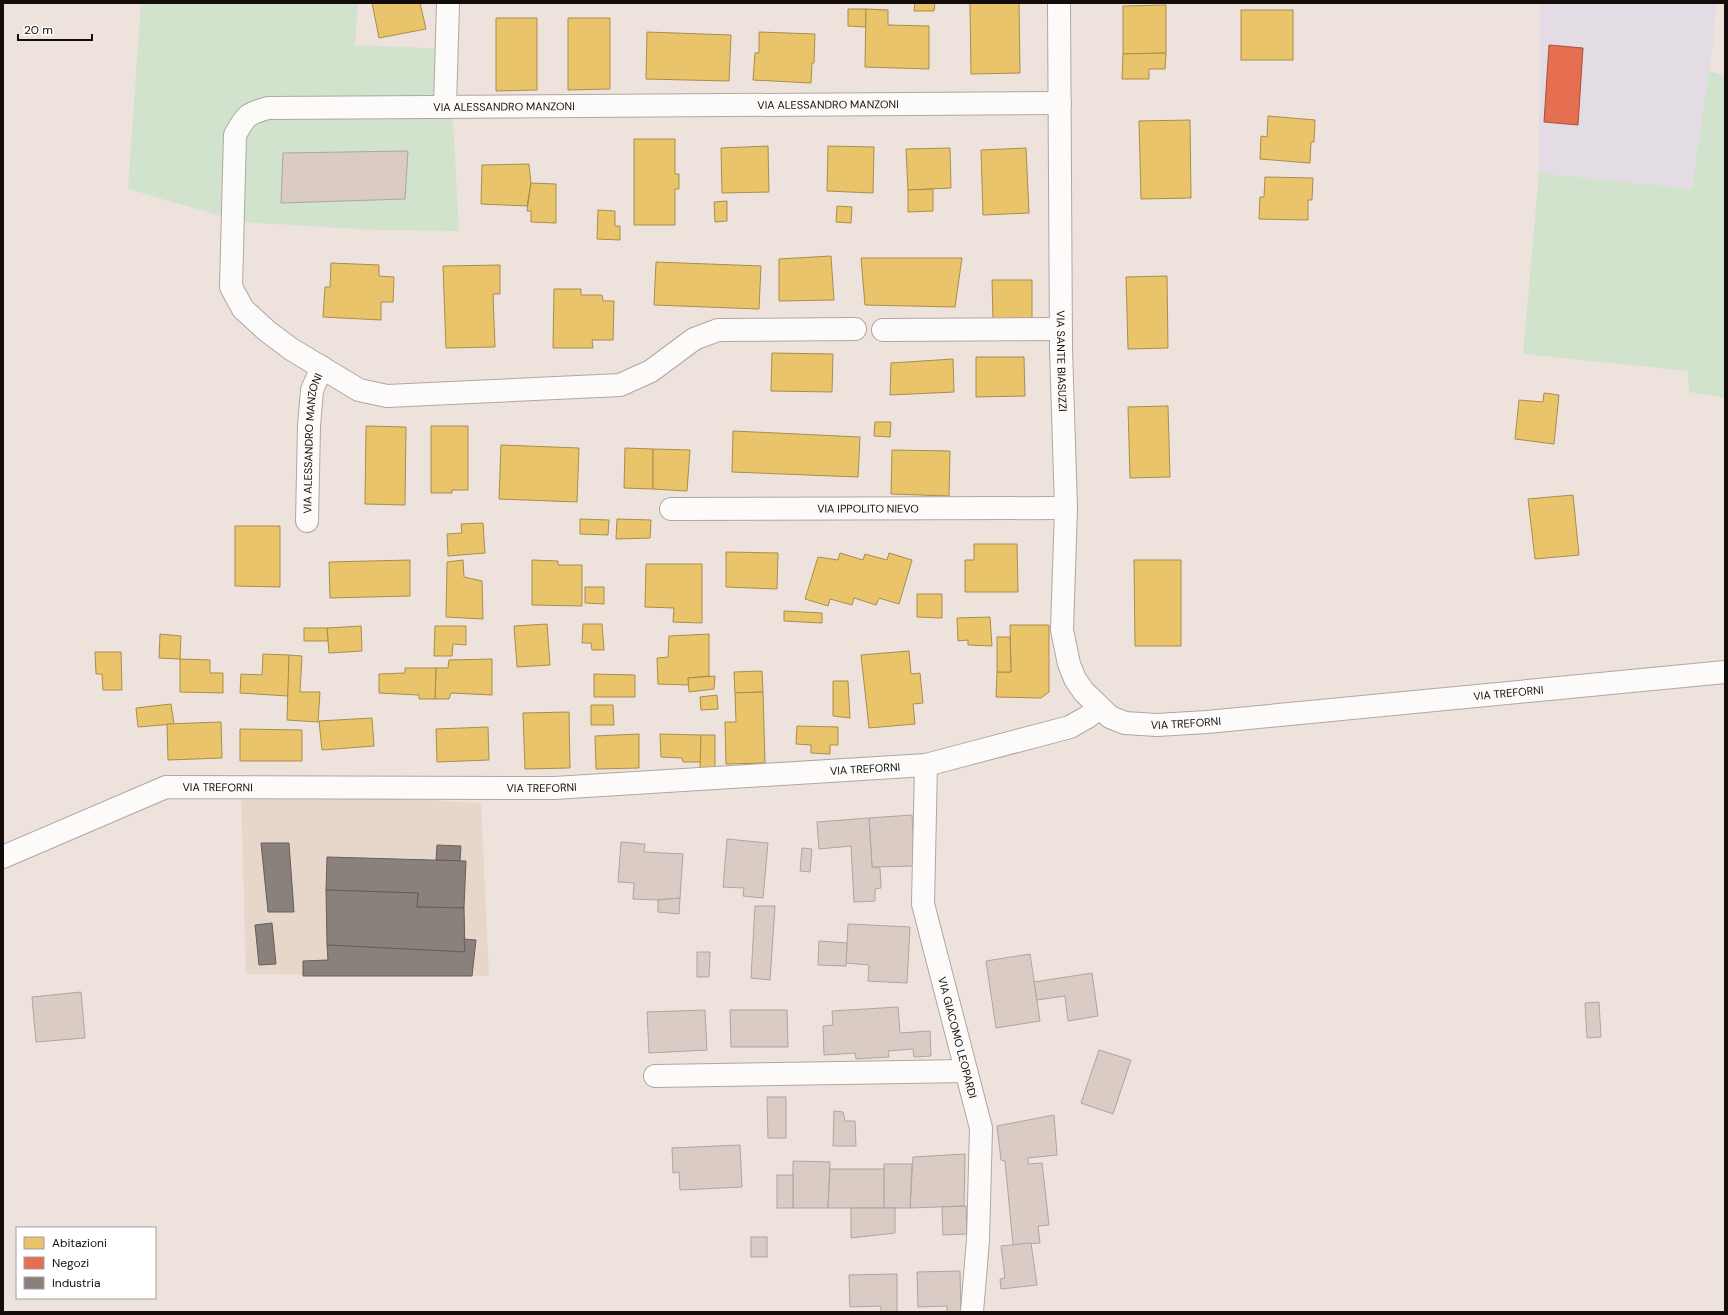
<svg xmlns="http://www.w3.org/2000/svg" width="1728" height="1315" font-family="'DM Sans',sans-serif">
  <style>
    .commercial { fill: #e3dce5 }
    .industrial { fill: #e7d7cb }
    .green { fill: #d1e2cd }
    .homes { fill: #e9c46a; stroke: #a98d4d }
    .shops { fill: #e76f51; stroke: #a8513b }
    .industry { fill: #8a817c; stroke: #675e5a }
    .building { fill: #dbcbc5; stroke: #aea5a1 }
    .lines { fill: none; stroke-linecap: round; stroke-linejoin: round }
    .minor-casing { stroke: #b0a7a2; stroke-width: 24 }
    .minor { stroke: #fcfbfa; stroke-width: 22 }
    .labels { text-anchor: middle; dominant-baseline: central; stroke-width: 4; stroke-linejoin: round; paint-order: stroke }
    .street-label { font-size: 11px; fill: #140c09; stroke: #fff }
  </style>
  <rect width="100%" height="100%" fill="#eee2dc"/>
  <polygon class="commercial" points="1540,3 1716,3 1713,44 1692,189 1539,173"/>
  <polygon class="industrial" points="241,795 341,795 481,803 489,976 246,974"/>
  <g class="green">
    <polygon points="141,3 358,3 355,45 449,49 459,231 375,230 242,222 128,189"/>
    <polygon points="1709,71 1725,76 1725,398 1689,392 1688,371 1523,354 1539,173 1692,189"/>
  </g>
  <g class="homes">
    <polygon points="372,3 420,3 426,29 379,38"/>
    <polygon points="915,3 935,3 934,11 914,11"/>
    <polygon points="970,3 1019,3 1020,73 971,74"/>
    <polygon points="1166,5 1166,53 1123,54 1123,6"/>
    <polygon points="848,9 866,9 866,27 848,26"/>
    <polygon points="866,9 888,10 888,25 929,26 929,69 865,67"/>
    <rect x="1241" y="10" width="52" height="50"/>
    <polygon points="496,18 537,18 537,90 496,91"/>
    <polygon points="568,18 610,18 610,89 568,90"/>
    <polygon points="647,32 731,35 729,81 646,79"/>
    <polygon points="759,32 815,34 814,63 812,63 811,83 753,80 755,53 759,53"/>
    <polygon points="1166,53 1165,69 1149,69 1149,79 1122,79 1123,54"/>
    <polygon points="1268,116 1315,120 1314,142 1311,142 1310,163 1260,159 1261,136 1267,137"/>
    <polygon points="1190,120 1191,198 1141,199 1139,121"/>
    <polygon points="634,139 675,139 675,174 679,174 679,189 675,189 675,225 634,225"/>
    <polygon points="768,146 769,192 722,193 721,148"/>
    <polygon points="828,146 874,147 873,193 827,191"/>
    <polygon points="950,148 951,188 908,190 906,149"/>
    <polygon points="1026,148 1029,213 983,215 981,150"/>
    <polygon points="529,164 531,183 527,206 481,204 482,165"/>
    <polygon points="1265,177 1313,178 1312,200 1308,200 1308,220 1259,219 1260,197 1264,197"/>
    <polygon points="531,183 556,184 556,223 531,222 531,211 527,211"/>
    <polygon points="933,189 933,211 908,212 908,190"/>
    <polygon points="727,201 727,221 715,222 714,202"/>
    <polygon points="837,206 852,207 851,223 836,222"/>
    <polygon points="598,210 615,211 615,226 620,226 620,240 597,239"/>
    <polygon points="831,256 834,300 779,301 779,259"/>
    <polygon points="861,258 962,258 955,307 865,305"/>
    <polygon points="656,262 761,266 759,309 654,305"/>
    <polygon points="331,263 379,265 379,276 394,277 393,302 381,302 381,320 323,317 325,287 330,287"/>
    <polygon points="500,265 500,294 493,294 495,347 446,348 443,266"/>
    <polygon points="1167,276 1168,348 1128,349 1126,277"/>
    <polygon points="992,280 1032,280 1032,321 993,321"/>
    <polygon points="554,289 581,289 581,295 602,295 603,301 614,301 613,340 592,340 593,348 553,348"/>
    <polygon points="772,353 833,354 832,392 771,391"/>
    <polygon points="976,357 1024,357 1025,396 976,397"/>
    <polygon points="953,359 954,392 890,395 891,363"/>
    <polygon points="1544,393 1559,395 1554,444 1515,439 1519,400 1543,402"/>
    <polygon points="1168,406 1170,477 1130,478 1128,407"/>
    <polygon points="875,422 891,422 890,437 874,436"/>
    <polygon points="366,426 406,427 405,505 365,504"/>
    <polygon points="431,426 468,426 468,490 452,490 452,493 431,493"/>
    <polygon points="733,431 860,437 858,477 732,472"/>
    <polygon points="501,445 579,448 577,502 499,499"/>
    <polygon points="625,448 653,449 653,489 624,488"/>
    <polygon points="653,449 690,450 687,491 653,489"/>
    <polygon points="892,450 950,451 949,496 891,494"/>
    <polygon points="1573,495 1579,555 1535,559 1528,499"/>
    <polygon points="580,519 609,520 608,535 580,534"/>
    <polygon points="617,519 651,520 650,538 616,539"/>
    <polygon points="483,523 485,553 448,556 447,534 462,533 461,524"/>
    <polygon points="235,526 280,526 280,587 235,586"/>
    <polygon points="974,544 1017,544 1018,592 965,592 965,560 974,560"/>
    <polygon points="726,552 778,553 777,589 726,587"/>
    <polygon points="840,553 863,560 865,554 887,560 889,553 912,560 899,604 879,598 876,605 854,598 852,605 830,599 828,606 805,599 818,557 838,560"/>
    <polygon points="410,560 410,596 330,598 329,562"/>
    <polygon points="463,560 464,577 482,581 483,619 446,617 447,562"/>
    <polygon points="532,560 558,561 558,565 582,565 582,606 532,605"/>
    <polygon points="1134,560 1181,560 1181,646 1135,646"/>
    <polygon points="646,564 702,564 702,623 673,622 674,608 645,607"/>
    <polygon points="585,587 604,587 604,604 585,603"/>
    <polygon points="917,594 942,594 942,618 917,617"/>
    <polygon points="784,611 822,613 822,623 784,621"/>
    <polygon points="990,617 992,646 968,645 968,640 958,641 957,618"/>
    <polygon points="547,624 550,665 517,667 514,626"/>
    <polygon points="583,624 602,624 604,650 592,650 591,643 582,643"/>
    <polygon points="1010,625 1049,625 1049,692 1041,698 996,697 997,672 1011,672"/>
    <polygon points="361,626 362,651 329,653 327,628"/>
    <polygon points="435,626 466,626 466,645 453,644 452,656 434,656"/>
    <polygon points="304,628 327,628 328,641 304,641"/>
    <polygon points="160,634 181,636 180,659 159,658"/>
    <polygon points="709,634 709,676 688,678 689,685 658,684 657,658 668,657 669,636"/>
    <polygon points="997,637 1010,637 1011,672 997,672"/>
    <polygon points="909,651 911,674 920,673 923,703 913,704 915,724 869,728 861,655"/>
    <polygon points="95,652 121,652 122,690 103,690 102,674 96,674"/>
    <polygon points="263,654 289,655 288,696 240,693 241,674 262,675"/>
    <polygon points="289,655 302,656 300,692 320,692 318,722 287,720"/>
    <polygon points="180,659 210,660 210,673 223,673 223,693 180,692"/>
    <polygon points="492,659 492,695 451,693 449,699 435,699 436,668 448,668 449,660"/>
    <polygon points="405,668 436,668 435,699 419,699 419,695 379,693 379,674 405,673"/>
    <polygon points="762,671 763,692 735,693 734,672"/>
    <polygon points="594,674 635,675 635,697 594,697"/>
    <polygon points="715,676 714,689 689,692 688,678"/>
    <polygon points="833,681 848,681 850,718 833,716"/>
    <polygon points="763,692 765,763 726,764 725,722 736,722 735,693"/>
    <polygon points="717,695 718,709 701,710 700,697"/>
    <polygon points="171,704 174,724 138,727 136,708"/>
    <polygon points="591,705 613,705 614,725 591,725"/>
    <polygon points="569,712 570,768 525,769 523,713"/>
    <polygon points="372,718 374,746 322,750 319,721"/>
    <polygon points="221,722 222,758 168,760 167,724"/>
    <polygon points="797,726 838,727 838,745 830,745 830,754 811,753 811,745 796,744"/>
    <polygon points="488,727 489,760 437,762 436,729"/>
    <polygon points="240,729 302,730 302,761 240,761"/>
    <polygon points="639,734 639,768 596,769 595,736"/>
    <polygon points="660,734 701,735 701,762 683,762 682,758 661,757"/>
    <polygon points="701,735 715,735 715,767 700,769"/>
  </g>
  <polygon class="shops" points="1549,45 1583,48 1578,125 1544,122"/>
  <g class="industry">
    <polygon points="261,843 289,843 294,912 268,912"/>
    <polygon points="437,845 461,846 460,861 436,860"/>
    <polygon points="327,857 466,861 464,908 417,907 418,893 326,890"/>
    <polygon points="326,890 418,893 417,907 464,908 465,952 327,945"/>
    <polygon points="272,923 276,964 259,965 255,925"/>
    <polygon points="464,939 476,940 472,976 303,976 303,961 328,960 327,945 465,952"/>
  </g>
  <g class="building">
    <polygon points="408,151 405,199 281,203 283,153"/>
    <polygon points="912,815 915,866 872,867 869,818"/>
    <polygon points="869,818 872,867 880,868 881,888 875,889 875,901 854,902 851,846 819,849 817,822"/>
    <polygon points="727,839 768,843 763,898 743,896 744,888 723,887"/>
    <polygon points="621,842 645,844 644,852 683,854 680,898 658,900 633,899 634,883 618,882"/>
    <polygon points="802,848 812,849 810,872 800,871"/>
    <polygon points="680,898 679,914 658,912 658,900"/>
    <polygon points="755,906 775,906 770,980 751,978"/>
    <polygon points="848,924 910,927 907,983 868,981 869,965 846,963"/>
    <polygon points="819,941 847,943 846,966 818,965"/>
    <polygon points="697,952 710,952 709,977 697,977"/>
    <polygon points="1030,954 1040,1021 996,1028 986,961"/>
    <polygon points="1092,973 1098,1016 1068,1021 1065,996 1037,1000 1034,982"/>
    <polygon points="81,992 85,1038 36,1042 32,997"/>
    <polygon points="1599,1002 1601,1037 1587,1038 1585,1003"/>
    <polygon points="898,1007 900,1033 930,1031 931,1056 914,1057 913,1049 888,1051 889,1057 856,1059 855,1053 824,1055 823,1026 833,1025 832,1011"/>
    <polygon points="705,1010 707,1050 649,1053 647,1012"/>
    <polygon points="730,1010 787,1010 788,1047 731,1047"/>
    <polygon points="1099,1050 1131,1060 1113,1114 1081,1103"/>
    <polygon points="767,1097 786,1097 786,1138 768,1138"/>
    <polygon points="834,1111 843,1112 845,1121 855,1121 856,1146 833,1146"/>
    <polygon points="1054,1115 1057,1155 1028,1158 1028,1164 1042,1163 1049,1225 1038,1226 1040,1243 1013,1245 1005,1161 1001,1160 997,1126"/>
    <polygon points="740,1145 742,1187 680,1190 679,1172 673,1173 672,1148"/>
    <polygon points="965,1154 964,1206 910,1208 913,1157"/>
    <polygon points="793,1161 830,1162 828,1208 793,1208"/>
    <polygon points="884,1164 912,1164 910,1208 884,1208"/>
    <polygon points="830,1169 884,1169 884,1208 828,1208"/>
    <rect x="777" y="1175" width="16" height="33"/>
    <polygon points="966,1206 967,1234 943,1235 942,1207"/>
    <polygon points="851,1208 895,1208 895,1233 851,1238"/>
    <rect x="751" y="1237" width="16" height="20"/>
    <polygon points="1031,1243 1037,1285 1001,1289 1000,1279 1005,1278 1001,1246"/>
    <polygon points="960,1271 961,1312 947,1312 947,1306 918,1307 917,1272"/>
    <polygon points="897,1274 897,1312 881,1312 881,1306 850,1307 849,1275"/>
  </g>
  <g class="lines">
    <defs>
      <g id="minor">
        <path id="s1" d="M1059 3 1061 349 1066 508 1062 630 1069 664 1075 679 1084 692 1110 717 1125 723 1157 725 1207 722 1725 672"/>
        <polyline points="445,107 448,3"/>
        <path id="s2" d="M855 329 718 330 694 339 651 371 620 385 387 396 359 390 291 349 267 331 243 309 231 287 235 135C246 115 247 114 268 108L1060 103"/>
        <polyline points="883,330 1061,329"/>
        <path id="s3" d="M671 509 1066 508"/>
        <path id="s4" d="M307 521 309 426 312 390 322 367"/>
        <path id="s5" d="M926 765 923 904 981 1128 978 1240 972 1312"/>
        <path id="s6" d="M3 857 166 787 554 788 926 765 1070 727 1089 716 1099 708"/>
        <polyline points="655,1076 966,1071"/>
      </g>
    </defs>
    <use href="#minor" class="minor-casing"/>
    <use href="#minor" class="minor"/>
  </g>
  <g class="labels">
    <g class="street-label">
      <text stroke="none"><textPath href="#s2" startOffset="1436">VIA ALESSANDRO MANZONI</textPath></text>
      <text stroke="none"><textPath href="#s2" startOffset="1112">VIA ALESSANDRO MANZONI</textPath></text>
      <text stroke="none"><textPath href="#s1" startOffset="358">VIA SANTE BIASUZZI</textPath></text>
      <text stroke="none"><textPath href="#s4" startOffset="78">VIA ALESSANDRO MANZONI</textPath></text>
      <text stroke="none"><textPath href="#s3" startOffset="197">VIA IPPOLITO NIEVO</textPath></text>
      <text stroke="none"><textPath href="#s1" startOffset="1131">VIA TREFORNI</textPath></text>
      <text stroke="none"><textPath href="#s1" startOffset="807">VIA TREFORNI</textPath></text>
      <text stroke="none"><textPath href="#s6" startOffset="877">VIA TREFORNI</textPath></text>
      <text stroke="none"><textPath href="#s6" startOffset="229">VIA TREFORNI</textPath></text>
      <text stroke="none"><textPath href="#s6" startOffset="553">VIA TREFORNI</textPath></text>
      <text stroke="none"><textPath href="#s5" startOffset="277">VIA GIACOMO LEOPARDI</textPath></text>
    </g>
  </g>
  <rect width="1728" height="1315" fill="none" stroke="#140c09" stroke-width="8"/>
  <rect x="16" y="1227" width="140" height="72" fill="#ffffff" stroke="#a19e9d"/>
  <rect x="24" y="1237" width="20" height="12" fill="#e9c46a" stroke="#a19e9d"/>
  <text x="52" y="1247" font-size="12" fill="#140c09">Abitazioni</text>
  <rect x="24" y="1257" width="20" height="12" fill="#e76f51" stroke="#a19e9d"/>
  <text x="52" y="1267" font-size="12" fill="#140c09">Negozi</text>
  <rect x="24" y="1277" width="20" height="12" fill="#8a817c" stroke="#a19e9d"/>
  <text x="52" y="1287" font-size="12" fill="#140c09">Industria</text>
  <path d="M18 34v6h74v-6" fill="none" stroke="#140c09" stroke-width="2"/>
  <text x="24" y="34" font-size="12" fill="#140c09" stroke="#ffffff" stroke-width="3" paint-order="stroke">20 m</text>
</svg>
